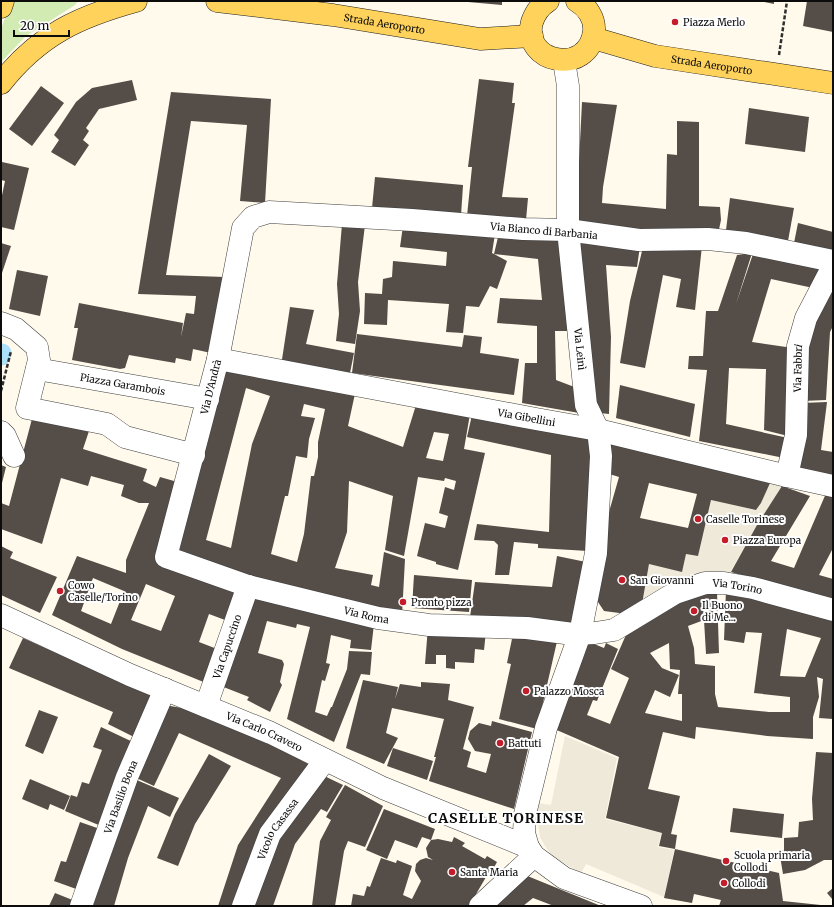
<svg xmlns="http://www.w3.org/2000/svg" width="834" height="907" font-family="Merriweather,serif">
  <style>
    .green { fill: #d2ebb3 }
    .plaza { fill: #efe9da }
    .lines { fill: none; stroke-linecap: round; stroke-linejoin: round }
    .canal { stroke: #acdffa; stroke-width: 19 }
    .building { fill: #554d48; fill-rule: evenodd }
    .minor-casing { stroke: #3f3f3f; stroke-width: 23 }
    .major-casing { stroke: #1d1d1d; stroke-width: 23 }
    .path { stroke: #2e2e2e; stroke-width: 2.5; stroke-dasharray: 4 2; stroke-linecap: butt }
    .minor { stroke: #fff; stroke-width: 22 }
    .major { stroke: #ffd25b; stroke-width: 22 }
    .poi-dot { fill: #c41c29; stroke: #fff; stroke-width: 1.5 }
    .labels { text-anchor: middle; dominant-baseline: central; stroke-width: 4; stroke-linejoin: round; paint-order: stroke }
    .poi-label { font-size: 10px; fill: #0c0c0c; stroke: #fff; text-anchor: start }
    .street-label { font-size: 10px; fill: #0c0c0c; stroke: #fff }
    .district-label { font-size: 14px; font-weight: bold; letter-spacing: 1px; fill: #0c0c0c; stroke: #fff }
  </style>
  <rect width="100%" height="100%" fill="#fffaeb"/>
  <polygon class="green" points="11,1 78,1 75,5 26,36 1,62 1,29"/>
  <g class="plaza">
    <polygon points="773,473 788,477 760,520 724,583 642,604 649,564 682,571 686,554 698,556 711,500 756,510 761,503"/>
    <polygon points="565,736 617,758 605,819 661,833 658,847 674,850 664,897 586,864 581,873 553,857 545,846 540,837 536,809 538,803 551,805"/>
  </g>
  <g class="lines">
    <polyline class="canal" points="1,356 2,353"/>
  </g>
  <g class="building">
    <polygon points="468,1 502,1 502,5 468,2"/>
    <polygon points="760,1 774,1 774,4"/>
    <polygon points="807,1 833,1 833,32 803,26"/>
    <polygon points="479,79 514,83 512,103 515,103 502,197 528,198 526,220 467,216 472,167 468,167"/>
    <polygon points="132,80 137,100 99,109 86,128 89,131 83,140 89,145 75,166 51,152 59,140 54,135 76,102 92,88"/>
    <polygon points="41,86 64,103 32,146 9,129"/>
    <polygon points="171,92 271,99 265,203 240,201 247,125 191,121 166,275 225,277 211,353 193,349 191,361 176,358 175,363 129,355 125,368 120,369 72,360 78,328 74,328 79,303 183,323 181,337 186,313 194,314 196,296 138,294"/>
    <polygon points="582,102 617,105 603,187 602,203 666,209 667,154 677,155 677,121 699,122 699,206 720,207 721,220 718,234 653,235 576,222"/>
    <polygon points="749,108 809,117 805,152 745,144"/>
    <polygon points="2,162 29,168 14,230 1,227 1,200 5,181 1,180"/>
    <polygon points="375,177 463,185 461,216 372,208"/>
    <polygon points="730,198 794,208 788,241 726,230"/>
    <polygon points="798,223 833,232 833,250 794,243"/>
    <polygon points="342,224 365,225 358,282 360,311 355,344 336,341 339,314 337,284"/>
    <polygon points="403,226 495,234 492,253 494,254 499,233 563,238 574,331 555,331 556,380 577,388 579,413 522,403 525,363 537,363 537,326 497,323 500,298 542,300 538,259 494,254 507,261 497,289 490,286 479,307 466,306 463,333 446,332 449,304 388,300 387,325 364,324 365,293 382,294 383,279 392,277 393,261 446,266 447,252 400,247"/>
    <polygon points="1,243 11,246 1,276"/>
    <polygon points="576,243 640,246 637,267 606,265 611,337 609,414 600,413 591,406"/>
    <polygon points="702,246 695,310 676,307 681,279 663,275 645,368 620,363 630,301 643,247"/>
    <polygon points="754,251 826,267 818,289 771,279 752,342 793,348 788,436 764,430 766,369 729,368 726,424 788,438 784,458 699,441 707,370 688,369 689,356 703,356 706,311 718,311 737,255 752,253 736,304"/>
    <polygon points="17,270 48,276 40,316 9,309"/>
    <polygon points="833,282 833,326 830,332 826,400 802,401 804,336"/>
    <polygon points="290,307 314,310 306,344 354,353 349,378 281,366"/>
    <polygon points="357,334 462,347 464,335 482,337 480,353 519,359 514,395 352,373"/>
    <path d="M226 365 356 389 348 426 403 447 416 405 470 414 464 449 485 453 458 570 436 564V562L417 556 425 523 445 528 448 516 439 513 445 487 454 490 456 481 445 478 444 481 418 477 404 556 385 550 393 496 349 481 347 532 335 568 373 575 371 585 379 587 384 552 405 559 402 615 173 556ZM246 388 270 396 252 444 231 548 206 540ZM304 404 325 409 318 442V457L314 476H311L304 534 297 562 271 554 285 496H288L296 456 307 458 309 439 315 418 301 416ZM434 432 449 434 443 461 426 458Z"/>
    <polygon points="620,385 695,404 690,437 616,418"/>
    <polygon points="827,402 821,450 833,452 833,480 793,470 802,403"/>
    <path d="M33 415 91 425 83 449 147 469 143 481 156 487 160 477 181 483 155 558 236 592 225 620 209 614 199 642 217 649 206 683 122 649 52 615 77 556 126 573V560L149 503H139L121 496 124 485 91 476 88 486 61 478 42 544 1 529V503L9 506ZM93 578 124 591 111 624 81 611ZM146 584 175 596 161 631 131 620Z"/>
    <polygon points="472,415 591,438 588,551 538,548 538,544 514,542 509,575 495,575 498,545 494,541 474,540 477,524 549,532 551,455 467,437"/>
    <path d="M611 443 770 483 761 503 756 510 711 500 698 556 686 554 682 572 649 564 642 604 627 614 604 611 594 596 603 533 619 477 603 472ZM649 483 697 494 688 528 640 518Z"/>
    <polygon points="1,465 6,467 2,483 1,483"/>
    <polygon points="782,486 810,496 771,561 794,568 827,491 833,493 833,548 819,575 833,579 833,603 731,572 757,525"/>
    <polygon points="1,546 13,552 10,558 57,577 40,613 1,595"/>
    <polygon points="557,556 586,562 574,623 470,617 475,582 552,587"/>
    <polygon points="414,575 472,580 469,612 412,608"/>
    <path d="M726 590 833 616V719L819 718 823 679 817 677 819 697 813 717V739L767 736 696 727 695 739 663 732 648 789 680 796 671 834 677 835 675 849 779 873 783 901 830 906H719L721 900 694 894 692 903 664 898 675 849 659 846 662 833 606 818 619 757 552 728 582 639 604 648 606 643 618 649 597 701 593 700 587 715 610 724 629 678 611 669 629 628 690 598 717 592 719 653 706 654 704 620 688 626 694 648 695 664 715 666V694L718 707 769 712H790V697L754 693 762 633 746 632 744 643 724 640ZM787 629 821 638 805 677 780 676ZM669 643 670 669 680 670 678 694H682V721L645 713 655 690 670 697 679 675 662 668 650 653Z"/>
    <polygon points="250,595 374,624 371,650 350,648 351,640 331,635 326,663 330,664 325,681 322,680 315,712 327,716 331,707 332,707 347,669 349,651 372,652 370,675 361,674 334,742 287,719 310,627 297,624 296,628 267,621 258,653 282,660 284,664 280,682 282,685 270,712 247,700 249,697 221,686"/>
    <polygon points="428,627 486,631 484,650 475,649 474,663 455,662 455,669 446,668 446,655 436,655 436,664 425,664"/>
    <polygon points="513,634 558,637 537,729 499,719 511,664 507,663"/>
    <polygon points="23,638 155,697 138,739 108,724 113,712 9,668"/>
    <polygon points="363,680 398,687 395,699 400,684 421,687 421,682 450,684 448,700 474,707 463,749 471,752 467,767 486,773 491,754 475,751 468,739 470,731 479,723 491,726 492,721 532,732 514,809 429,781 436,757 434,757 444,719 392,708 386,733 398,738 384,764 346,748"/>
    <polygon points="165,705 187,709 276,747 316,768 240,906 218,906 238,845 281,778 179,733 154,786 132,776"/>
    <polygon points="39,710 58,717 43,754 25,746"/>
    <polygon points="101,727 135,743 101,826 65,811 71,795 77,797 82,782 89,784 102,750 93,747"/>
    <polygon points="393,748 433,761 427,780 387,766"/>
    <polygon points="816,752 833,753 833,860 824,860 805,870 783,874 779,850 784,851 784,838 798,837 799,822 813,820 812,799"/>
    <polygon points="209,754 231,766 195,824 178,866 157,858 175,814"/>
    <polygon points="318,773 343,785 327,812 321,809 295,844 273,906 245,906 271,835"/>
    <polygon points="132,778 179,798 170,817 148,806 128,858 114,906 93,906"/>
    <polygon points="30,779 70,796 64,810 50,804 48,810 22,799"/>
    <polygon points="345,785 383,806 365,847 348,841 344,851 335,906 312,906 320,841 331,820 326,817"/>
    <polygon points="733,808 784,814 782,838 730,832"/>
    <polygon points="384,809 435,829 431,840 422,837 417,848 395,840 387,859 366,850"/>
    <polygon points="80,822 100,829 79,890 54,881 61,861 66,862"/>
    <polygon points="454,837 465,843 462,846 485,859 487,856 497,862 491,873 489,872 469,906 351,906 353,894 364,896 367,886 370,887 381,858 396,863 397,860 412,866 403,895 412,899 421,881 415,871 416,864 420,860 426,858 433,860 428,857 426,848 431,840 438,839 452,842"/>
    <polygon points="525,875 601,906 554,906 533,898 523,906 491,906"/>
    <polygon points="833,888 833,900 827,893"/>
    <polygon points="55,893 75,901 73,906 49,906"/>
  </g>
  <g class="lines">
    <defs>
      <g id="minor">
        <path id="s1" d="M564 61 568 86V230L586 405 598 430 601 456 596 553 580 634 546 728 525 814 524 833 528 847 534 856 564 878 641 906"/>
        <path id="s2" d="M833 261 746 243 708 239 639 240 568 230 523 229 412 220 269 212 253 217 243 228 218 359 166 557 248 586 378 618 429 625 527 628 573 634 595 633 614 630 675 593 705 583H724L753 588 833 610"/>
        <polyline points="1,323 16,329 37,347 39,360 27,408 107,424 125,437 194,455"/>
        <path id="s3" d="M218 359 536 419 598 430 787 476 833 486"/>
        <path id="s4" d="M37 369 208 399"/>
        <polyline points="1,432 5,436 14,456"/>
        <path id="s5" d="M787 476 796 435 798 346 806 318 833 266"/>
        <path id="s6" d="M1 615 130 675 271 733 383 788 528 847"/>
        <path id="s7" d="M206 706 248 586"/>
        <path id="s8" d="M81 906 127 777 165 689"/>
        <path id="s9" d="M243 906 270 834 325 760"/>
        <polyline points="480,906 534,856"/>
      </g>
      <g id="major">
        <path id="s10" d="M217 1 333 15 480 39 532 36"/>
        <path d="M548 1C540 6 535 13 532 22 521 63 589 77 594 31 595 18 587 7 577 1"/>
        <polyline points="1,7 3,1"/>
        <path id="s11" d="M593 38 655 56 833 83"/>
        <path d="M1 83C39 35 78 17 136 1"/>
      </g>
    </defs>
    <use href="#minor" class="minor-casing"/>
    <use href="#major" class="major-casing"/>
    <g class="path">
      <polyline points="779,55 787,1"/>
      <polyline points="1,391 11,351"/>
    </g>
    <use href="#minor" class="minor"/>
    <use href="#major" class="major"/>
  </g>
  <g class="poi-dot">
    <circle cx="675" cy="22" r="4"/>
    <circle cx="698" cy="519" r="4"/>
    <circle cx="725" cy="540" r="4"/>
    <circle cx="622" cy="580" r="4"/>
    <circle cx="60" cy="591" r="4"/>
    <circle cx="403" cy="602" r="4"/>
    <circle cx="694" cy="611" r="4"/>
    <circle cx="526" cy="691" r="4"/>
    <circle cx="500" cy="743" r="4"/>
    <circle cx="726" cy="861" r="4"/>
    <circle cx="452" cy="872" r="4"/>
    <circle cx="724" cy="883" r="4"/>
  </g>
  <g class="labels">
    <g class="poi-label">
      <text x="683" y="22">Piazza Merlo</text>
      <text x="706" y="519">Caselle Torinese</text>
      <text x="733" y="540">Piazza Europa</text>
      <text x="630" y="580">San Giovanni</text>
      <text x="68" y="585">Cowo<tspan x="68" dy="12">Caselle/Torino</tspan></text>
      <text x="411" y="602">Pronto pizza</text>
      <text x="702" y="605">Il Buono<tspan x="702" dy="12">di Me...</tspan></text>
      <text x="534" y="691">Palazzo Mosca</text>
      <text x="508" y="743">Battuti</text>
      <text x="734" y="855">Scuola primaria<tspan x="734" dy="12">Collodi</tspan></text>
      <text x="460" y="872">Santa Maria</text>
      <text x="732" y="883">Collodi</text>
    </g>
    <g class="street-label">
      <text stroke="none"><textPath href="#s10" startOffset="169">Strada Aeroporto</textPath></text>
      <text stroke="none"><textPath href="#s11" startOffset="122">Strada Aeroporto</textPath></text>
      <text transform="translate(544 231) rotate(5)">Via Bianco di Barbania</text>
      <text stroke="none"><textPath href="#s1" startOffset="289">Via Leinì</textPath></text>
      <text stroke="none"><textPath href="#s5" startOffset="109">Via Fabbri</textPath></text>
      <text stroke="none"><textPath href="#s4" startOffset="87">Piazza Garambois</textPath></text>
      <text transform="translate(211 387) rotate(-76)">Via D'Andrà</text>
      <text stroke="none"><textPath href="#s3" startOffset="314">Via Gibellini</textPath></text>
      <text stroke="none"><textPath href="#s2" startOffset="1531">Via Torino</textPath></text>
      <text stroke="none"><textPath href="#s2" startOffset="1146">Via Roma</textPath></text>
      <text stroke="none"><textPath href="#s7" startOffset="63">Via Capuccino</textPath></text>
      <text stroke="none"><textPath href="#s6" startOffset="288">Via Carlo Cravero</textPath></text>
      <text stroke="none"><textPath href="#s8" startOffset="116">Via Basilio Bona</textPath></text>
      <text stroke="none"><textPath href="#s9" startOffset="85">Vicolo Casassa</textPath></text>
    </g>
    <g class="district-label">
      <text x="506" y="818">CASELLE TORINESE</text>
    </g>
  </g>
  <rect width="834" height="907" fill="none" stroke="#0c0c0c" stroke-width="4"/>
  <path d="M14 30v6h55v-6" fill="none" stroke="#0c0c0c" stroke-width="2"/>
  <text x="20" y="30" font-size="12" fill="#0c0c0c" stroke="#ffffff" stroke-width="3" paint-order="stroke">20 m</text>
</svg>
